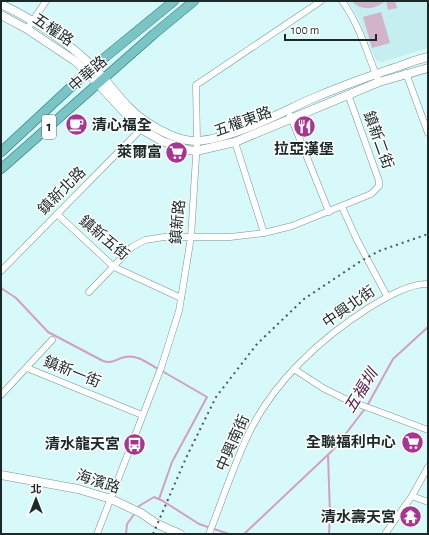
<svg xmlns="http://www.w3.org/2000/svg" width="429" height="535" font-family="'Alegreya Sans','Noto Sans TC',sans-serif">
  <style>
    .built { fill: #c4eeef }
    .green { fill: #d2b3c9 }
    .lines { fill: none; stroke-linecap: round; stroke-linejoin: round }
    .stream { stroke: #d29fc3; stroke-width: 2 }
    .street-casing { stroke: #759494; stroke-width: 7 }
    .secondary-casing { stroke: #759494; stroke-width: 9 }
    .primary-casing { stroke: #1f7476; stroke-width: 10 }
    .street { stroke: #fff; stroke-width: 6 }
    .secondary { stroke: #fff; stroke-width: 8 }
    .primary { stroke: #7ac4c5; stroke-width: 9 }
    .rail { stroke: #465757; stroke-width: 2; stroke-dasharray: 2 4; stroke-linecap: butt }
    .labels { text-anchor: middle; dominant-baseline: central; stroke-width: 3; stroke-linejoin: round; paint-order: stroke }
    .shield { fill: #fff; stroke: #606969; stroke-width: 1 }
    .shield-label { font-size: 14px; font-weight: bold; fill: #1c2929 }
    .street-label { font-size: 15px; fill: #1c2929; stroke: #fff }
    .poi-label { font-size: 15px; font-weight: bold; fill: #1c2929; stroke: #fff; text-anchor: end }
    .water-label { font-size: 16px; font-style: italic; fill: #581c4b; stroke: #fff }
  </style>
  <rect width="100%" height="100%" fill="#d8f9f9"/>
  <polygon class="built" points="348,1 428,1 428,48 382,62 376,60 357,15"/>
  <g class="green">
    <path d="M352 1H385C375 10 361 11 352 1Z"/>
    <polygon points="386,1 395,1 397,8 388,10"/>
    <polygon points="381,12 390,43 372,48 363,17"/>
  </g>
  <g class="lines">
    <g class="stream">
      <path d="M1 288 16 298 48 332 103 361C114 364 115 359 125 357 137 354 149 364 158 369"/>
      <polyline points="328,455 330,515 329,534"/>
      <polyline points="159,499 172,462 207,397 162,371"/>
      <polyline points="137,509 139,506 154,497 163,501 199,524 229,534"/>
      <polyline points="126,534 127,524 135,513"/>
      <polyline points="244,534 334,449 367,406 393,359 428,327"/>
    </g>
    <defs>
      <g id="street">
        <path d="M342 1C360 25 367 54 379 82"/>
        <polyline points="30,25 46,1"/>
        <polyline points="406,73 428,133"/>
        <polyline points="290,115 329,212"/>
        <polyline points="235,142 264,233"/>
        <polyline points="342,207 357,240 387,296"/>
        <polyline points="57,214 114,267 181,298"/>
        <polyline points="1,271 141,129"/>
        <polyline points="89,292 132,247 145,240 164,237 230,237 264,233 292,226 371,194 379,186 379,181 348,94"/>
        <polyline points="27,368 142,415"/>
        <polyline points="294,369 323,388 345,399 428,430"/>
        <polyline points="1,395 52,340"/>
        <polyline points="412,496 428,502"/>
        <polyline points="97,534 161,368 179,311 191,237 197,141 196,85 321,1"/>
        <path d="M209 534C222 501 233 467 248 435 273 382 321 338 370 307 385 298 410 283 428 284"/>
        <polyline points="385,534 412,496 428,467"/>
      </g>
      <g id="secondary">
        <path d="M1 4C34 20 67 41 93 67 111 84 124 107 145 121 159 131 181 142 198 141 234 138 276 115 309 100 334 89 361 79 388 70 401 66 414 60 428 57"/>
        <polyline points="1,15 27,29 75,61 87,72 126,114 141,129 162,141 188,150 196,151 235,142 379,82 428,68"/>
        <polyline points="1,475 78,489 111,499 141,513 157,524 180,534"/>
      </g>
      <g id="primary">
        <polyline points="1,152 87,72 174,1"/>
        <polyline points="1,169 154,34 194,1"/>
      </g>
    </defs>
    <use href="#street" class="street-casing"/>
    <use href="#secondary" class="secondary-casing"/>
    <use href="#primary" class="primary-casing"/>
    <use href="#street" class="street"/>
    <use href="#secondary" class="secondary"/>
    <use href="#primary" class="primary"/>
    <polyline class="rail" points="153,534 186,458 216,397 257,344 304,299 361,261 379,251 428,234"/>
  </g>
  <defs>
    <symbol id="cafe-disc" viewBox="-11 -11 22 22"><circle r="9.5" fill="#a83691" stroke="#fff"/><path d="M-5.5-4.5H6V0H3Q3 3.5 0 3.5H-2.5Q-5.5 3.5-5.5 0ZM3-3.2v2h1.7v-2ZM-6 4.5H4V6H-6Z" fill="#fff"/></symbol>
    <symbol id="restaurant-disc" viewBox="-11 -11 22 22"><circle r="9.5" fill="#a83691" stroke="#fff"/><path d="M-5-6h1v4h1v-4h1v4h1v-4h1v5L-1.5 .5V6h-2V.5L-5-1ZM5-6V6H3V1.5H1.5Q1.5-4 5-6Z" fill="#fff"/></symbol>
    <symbol id="supermarket-disc" viewBox="-11 -11 22 22"><circle r="9.5" fill="#a83691" stroke="#fff"/><path d="M-6-5.5h2.5l.6 2H6L4.5 2H-2.5L-4.4-4H-6ZM-1.5 3.2a1.3 1.3 0 1 0 .1 0ZM3 3.2a1.3 1.3 0 1 0 .1 0Z" fill="#fff"/></symbol>
    <symbol id="bus-disc" viewBox="-11 -11 22 22"><circle r="9.5" fill="#a83691" stroke="#fff"/><path d="M-5-6H5V4H4V6H2V4H-2V6H-4V4H-5ZM-3.5-4V0h7V-4ZM-3.5 1.2v1.5H-2V1.2ZM2 1.2v1.5H3.5V1.2Z" fill="#fff"/></symbol>
    <symbol id="temple-disc" viewBox="-11 -11 22 22"><circle r="9.5" fill="#a83691" stroke="#fff"/><path d="M0-6L5-2H3V0L6.5 2.5H4V6H1.5V3h-3V6H-4V2.5H-6.5L-3 0V-2H-5Z" fill="#fff"/></symbol>
  </defs>
  <g fill-rule="evenodd">
    <use href="#cafe-disc" x="64" y="112" width="25" height="25"/>
    <use href="#restaurant-disc" x="292" y="114" width="25" height="25"/>
    <use href="#supermarket-disc" x="164" y="140" width="25" height="25"/>
    <use href="#supermarket-disc" x="400" y="430" width="25" height="25"/>
    <use href="#bus-disc" x="122" y="432" width="25" height="25"/>
    <use href="#temple-disc" x="398" y="504" width="25" height="25"/>
  </g>
  <g class="labels">
    <rect class="shield" x="42" y="115" width="14" height="24" rx="3"/>
    <g class="shield-label">
      <text x="49" y="127">1</text>
    </g>
    <g class="street-label">
      <text transform="translate(53 30) rotate(34)">五權路</text>
      <text transform="translate(88 74) rotate(-41)">中華路</text>
      <text transform="translate(243 122) rotate(-20)">五權東路</text>
      <text transform="translate(378 140) rotate(70)">鎮新二街</text>
      <text transform="translate(62 191) rotate(-45)">鎮新北路</text>
      <text transform="translate(178 222) rotate(-85)">鎮新路</text>
      <text transform="translate(104 238) rotate(40)">鎮新五街</text>
      <text transform="translate(349 307) rotate(-35)">中興北街</text>
      <text transform="translate(72 372) rotate(22)">鎮新一街</text>
      <text transform="translate(233 443) rotate(-66)">中興南街</text>
      <text transform="translate(98 482) rotate(18)">海濱路</text>
    </g>
    <g class="poi-label">
      <text x="92" y="125" text-anchor="start">清心福全</text>
      <text x="304" y="149" text-anchor="middle">拉亞漢堡</text>
      <text x="162" y="152">萊爾富</text>
      <text x="396" y="442">全聯福利中心</text>
      <text x="120" y="444">清水龍天宮</text>
      <text x="396" y="517">清水壽天宮</text>
    </g>
    <g class="water-label">
      <text transform="translate(361 391) rotate(-58)">五福圳</text>
    </g>
  </g>
  <rect width="429" height="535" fill="none" stroke="#1c2929" stroke-width="4"/>
  <g transform="translate(36 499)" stroke="#ffffff" stroke-width="3" paint-order="stroke">
  <path d="M0-3L7 15L0 10L-7 15Z" fill="#1c2929"/>
  <text y="-6" font-size="11" font-weight="bold" text-anchor="middle" fill="#1c2929">北</text>
  </g>
  <path d="M285 34v6h91v-6" fill="none" stroke="#1c2929" stroke-width="2"/>
  <text x="291" y="34" font-size="12" fill="#1c2929" stroke="#ffffff" stroke-width="3" paint-order="stroke">100 m</text>
</svg>
